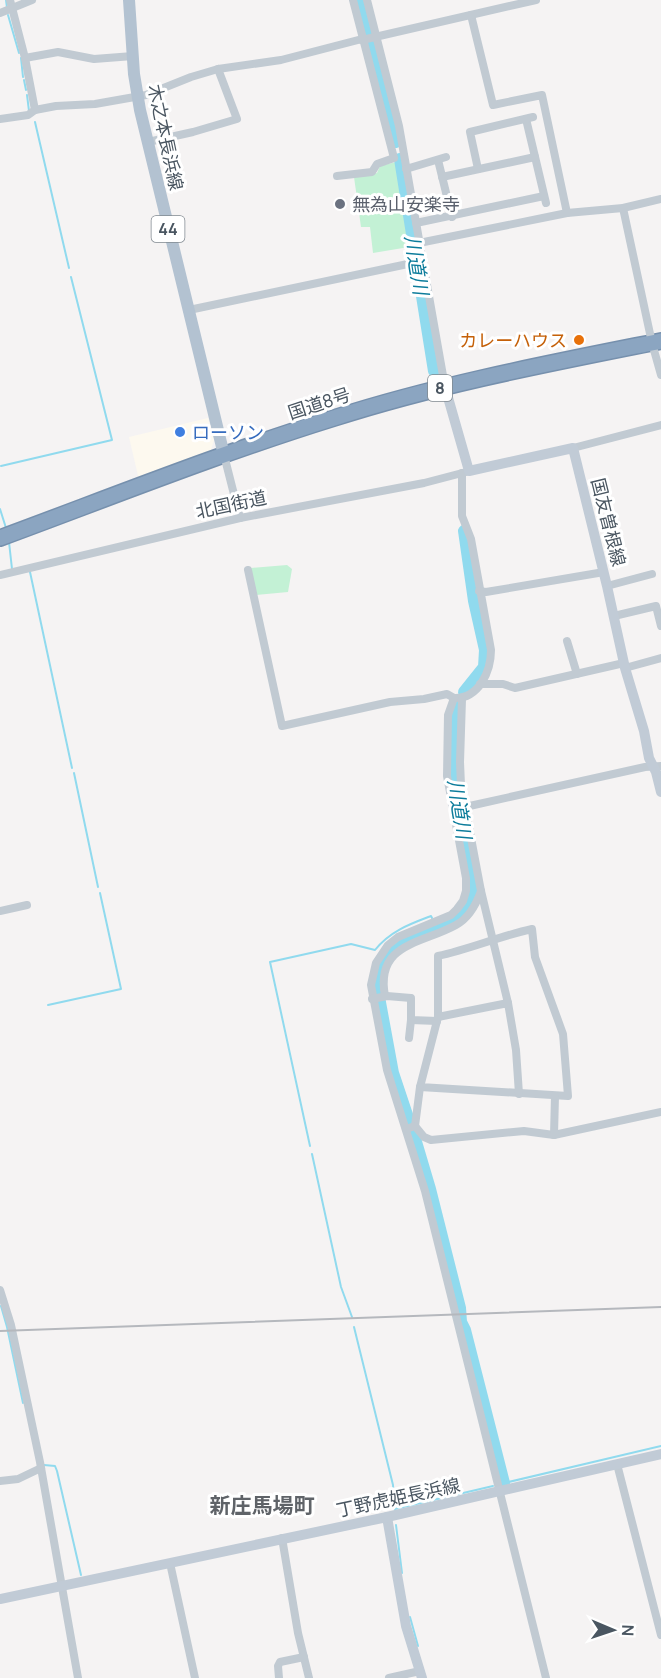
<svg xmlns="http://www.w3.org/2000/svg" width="661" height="1678" font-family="Manrope,'Noto Sans JP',sans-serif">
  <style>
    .commercial { fill: #fdf9ef }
    .green { fill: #c3f1d5 }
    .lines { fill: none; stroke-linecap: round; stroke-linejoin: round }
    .stream { stroke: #90daee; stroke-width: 2 }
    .river { stroke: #90daee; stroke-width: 12 }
    .highway-casing { stroke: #7690ad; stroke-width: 18 }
    .street { stroke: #c1cad2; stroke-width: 8 }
    .secondary { stroke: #c1cbd6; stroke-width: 10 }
    .primary { stroke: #b3c2d1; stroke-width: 12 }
    .highway { stroke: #8ba5c1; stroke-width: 15 }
    .rail { stroke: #b5b8bd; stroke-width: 2 }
    .worship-dot { fill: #6b7280; stroke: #fff; stroke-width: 2 }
    .food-dot { fill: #e8710a; stroke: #fff; stroke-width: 2 }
    .shop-dot { fill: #3f7fe0; stroke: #fff; stroke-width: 2 }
    .labels { text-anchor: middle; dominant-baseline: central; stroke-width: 6; stroke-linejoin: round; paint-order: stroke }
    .shield { fill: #fff; stroke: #808990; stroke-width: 1.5 }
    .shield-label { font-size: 16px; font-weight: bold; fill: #4a5661 }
    .street-label { font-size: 18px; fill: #4a5661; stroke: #fff }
    .worship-label { font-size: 18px; fill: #5b616d; stroke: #fff; text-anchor: start }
    .food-label { font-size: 18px; fill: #c56008; stroke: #fff; text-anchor: end }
    .shop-label { font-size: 18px; fill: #366cbe; stroke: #fff; text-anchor: start }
    .water-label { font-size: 20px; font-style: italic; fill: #0c7c9b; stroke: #fff }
    .quarter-label { font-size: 21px; font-weight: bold; fill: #5f6368; stroke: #fff }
  </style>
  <rect width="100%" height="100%" fill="#f5f3f3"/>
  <polygon class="commercial" points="208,418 214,440 211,450 200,458 139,480 129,437"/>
  <g class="green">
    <polygon points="396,162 409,247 373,253 370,227 361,227 354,177 377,173 380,166"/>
    <polygon points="287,565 292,569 288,592 256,595 251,568"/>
  </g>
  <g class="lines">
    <g class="stream">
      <polyline points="6,0 7,8"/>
      <polyline points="8,15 19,53"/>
      <polyline points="21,58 23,77"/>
      <polyline points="24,80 26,90"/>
      <polyline points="27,95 29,111"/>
      <polyline points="35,122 69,268"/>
      <polyline points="1,466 112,440 71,277"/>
      <polyline points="0,509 6,528"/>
      <polyline points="9,542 12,569"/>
      <polyline points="30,572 72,768"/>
      <polyline points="74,773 98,887"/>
      <polyline points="48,1005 121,989 100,893"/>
      <path d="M310 1146 270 962 351 944 375 950C390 931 410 924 431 916L432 918"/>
      <polyline points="312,1154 341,1287 352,1317"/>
      <polyline points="1,1306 7,1327 23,1403"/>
      <polyline points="354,1327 393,1485 395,1511"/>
      <polyline points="44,1465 55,1466 57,1471 81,1575"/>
      <polyline points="500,1484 661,1446"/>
      <polyline points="395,1509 493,1486"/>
      <polyline points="396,1525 402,1573"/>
      <polyline points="410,1617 418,1646"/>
    </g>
    <g class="river">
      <polyline points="359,0 396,142"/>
      <polyline points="400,159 434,371"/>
      <polyline points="464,531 474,601 485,650 484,667 464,692"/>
      <path d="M409 1121 393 1073 377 986C382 913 470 947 473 883L454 775 456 706"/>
      <polyline points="414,1135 430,1189 460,1308 461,1322 465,1330 504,1483"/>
    </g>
    <defs>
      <path id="highway" d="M0 538C111 497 221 453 334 418 440 384 551 363 661 341"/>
    </defs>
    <use href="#highway" class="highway-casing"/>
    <g class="street">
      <polyline points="10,0 25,58 35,110 56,106 95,104 146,95 191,77 218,69 281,60 362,39"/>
      <polyline points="367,0 399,126 445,387"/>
      <polyline points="0,13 32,0"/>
      <polyline points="471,15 493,105 542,95 567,213"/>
      <polyline points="362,40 536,0"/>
      <polyline points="25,58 58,52 94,59 133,56"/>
      <polyline points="0,119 28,115 35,110"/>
      <polyline points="526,119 546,203"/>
      <polyline points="148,142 193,132 237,119 218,69"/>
      <polyline points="438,160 452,217"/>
      <polyline points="406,169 446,157"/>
      <polyline points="478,169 470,132 533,117"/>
      <polyline points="337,176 372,172 377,164 394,158 353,0"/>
      <polyline points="442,177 535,157"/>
      <polyline points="623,208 652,343 661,375"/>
      <polyline points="416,223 544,196"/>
      <polyline points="419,243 567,213 623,208 661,199"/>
      <polyline points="189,310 422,261"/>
      <polyline points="573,448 661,425"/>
      <polyline points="224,455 240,518"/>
      <path d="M462 473V516L471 539 491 650C491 671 479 699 454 698L448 715 447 776 466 878V891L463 901 457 909 451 915 398 937 388 945 376 963 371 985 387 1070 425 1191 546 1678"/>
      <polyline points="248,570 282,726 390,702 424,699 447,694 454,698"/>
      <polyline points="0,575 240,518 424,483 466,472"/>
      <polyline points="607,586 652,574"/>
      <polyline points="479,591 486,592 604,572"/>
      <polyline points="614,616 656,606 661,626"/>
      <polyline points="567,641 577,674"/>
      <polyline points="625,668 661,658"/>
      <polyline points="480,684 503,684 515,688 624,663"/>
      <polyline points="462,699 460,762 461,785 481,891 508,1003"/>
      <polyline points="465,807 645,767 661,766"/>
      <polyline points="0,911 27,905"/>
      <path d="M532 929 535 957 563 1034 568 1096 420 1087 438 1017V956C470 949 500 936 532 929Z"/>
      <path d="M385 996C375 943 422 944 456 925 469 918 476 905 481 891"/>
      <polyline points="372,999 387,996 411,998 411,1020 437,1021"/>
      <polyline points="438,1017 508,1003 516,1050 519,1094"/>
      <polyline points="409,1038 411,1020"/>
      <polyline points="415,1126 420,1087"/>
      <polyline points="406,1129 415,1126 424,1137 431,1140 524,1131 554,1135 661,1112"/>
      <polyline points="554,1135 555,1096"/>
      <polyline points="0,1290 11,1325 40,1462 78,1678"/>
      <polyline points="617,1464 661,1635"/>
      <polyline points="0,1481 18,1479 41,1468"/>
      <polyline points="282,1538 298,1633 309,1678"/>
      <polyline points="170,1563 195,1678"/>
      <polyline points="279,1678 278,1666 280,1662 304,1657"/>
      <polyline points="389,1678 420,1671"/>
    </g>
    <g class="secondary">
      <polyline points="445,387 469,471 573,448 607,586 625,668 644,731 649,758 656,772 661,792"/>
      <polyline points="387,1517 406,1626 422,1678"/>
      <polyline points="0,1599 387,1517 661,1454"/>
    </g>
    <polyline class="primary" points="129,0 134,74 140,110 224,455"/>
    <use href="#highway" class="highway"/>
    <polyline class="rail" points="0,1331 661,1307"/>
  </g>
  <circle class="worship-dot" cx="340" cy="204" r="6"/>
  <circle class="food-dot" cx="579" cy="340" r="6"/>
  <circle class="shop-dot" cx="180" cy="432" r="6"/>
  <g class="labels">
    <g class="shield">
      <rect x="151.5" y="216" width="33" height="26" rx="4.5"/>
      <rect x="428" y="375" width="24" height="26" rx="4.5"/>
    </g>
    <g class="shield-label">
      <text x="168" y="229">44</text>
      <text x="440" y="388">8</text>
    </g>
    <g class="street-label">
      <text transform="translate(166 137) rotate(78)">木之本長浜線</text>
      <text transform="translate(319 403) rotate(-18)">国道8号</text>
      <text transform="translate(231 504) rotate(-12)">北国街道</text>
      <text transform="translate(609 522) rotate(76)">国友曽根線</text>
      <text transform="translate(398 1497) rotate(-12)">丁野虎姫長浜線</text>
    </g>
    <g class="worship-label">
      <text x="352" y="204">無為山安楽寺</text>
    </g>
    <g class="food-label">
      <text x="567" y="340">カレーハウス</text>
    </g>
    <g class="shop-label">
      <text x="192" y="432">ローソン</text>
    </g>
    <g class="water-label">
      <text transform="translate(417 265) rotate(81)">川道川</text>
      <text transform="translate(460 809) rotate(81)">川道川</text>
    </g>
    <g class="quarter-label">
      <text x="262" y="1505">新庄馬場町</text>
    </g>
  </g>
  <g transform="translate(613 1630) rotate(92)" stroke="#ffffff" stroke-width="4.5" paint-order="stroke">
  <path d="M0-4.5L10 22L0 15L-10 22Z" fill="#4a5661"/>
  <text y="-9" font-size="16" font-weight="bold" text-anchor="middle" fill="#4a5661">N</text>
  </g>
</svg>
